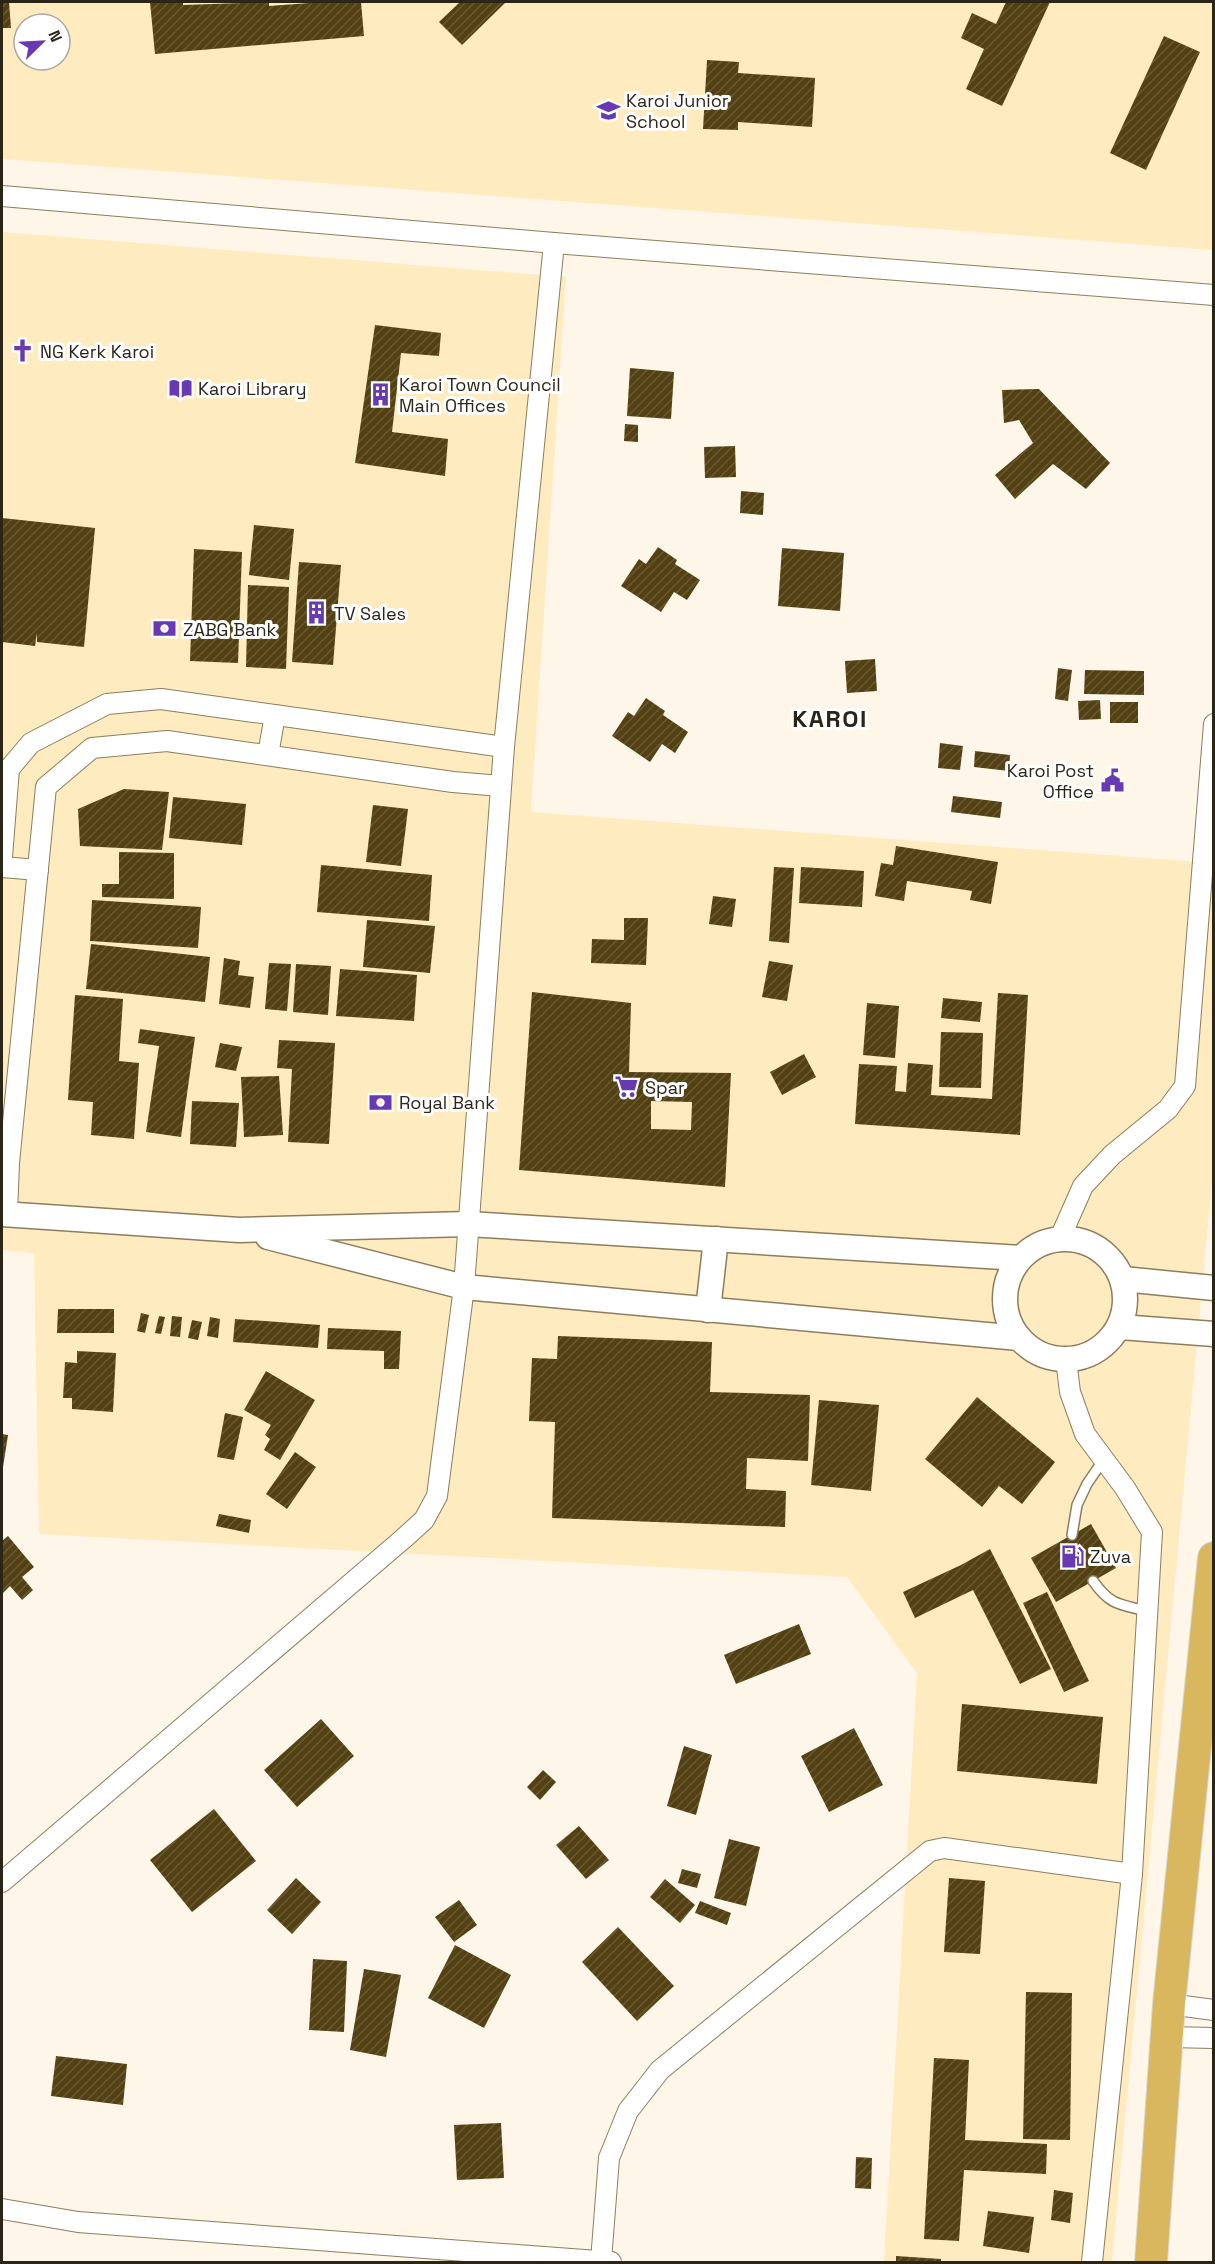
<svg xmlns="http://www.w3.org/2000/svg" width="1215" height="2264" font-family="'Space Grotesk',sans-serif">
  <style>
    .built { fill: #feebc0; fill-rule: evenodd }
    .building { fill: url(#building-hatch); fill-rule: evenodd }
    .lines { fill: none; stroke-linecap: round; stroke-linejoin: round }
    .service-casing { stroke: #8c7e5d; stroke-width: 12 }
    .minor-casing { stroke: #8c7e5d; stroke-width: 22 }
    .tertiary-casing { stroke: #8c7e5d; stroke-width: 27 }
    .trunk-casing { stroke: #d9d8d5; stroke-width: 34 }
    .service { stroke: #fff; stroke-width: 9 }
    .minor { stroke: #fff; stroke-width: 20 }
    .tertiary { stroke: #fff; stroke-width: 24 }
    .trunk { stroke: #d8b75e; stroke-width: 32 }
    .labels { text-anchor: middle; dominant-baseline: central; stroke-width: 6; stroke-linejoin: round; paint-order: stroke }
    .poi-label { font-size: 18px; fill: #2b2517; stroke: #fff; text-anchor: start }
    .district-label { font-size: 24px; font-weight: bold; letter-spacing: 1.5px; fill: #2b2517; stroke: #fff }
  </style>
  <defs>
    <pattern id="building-hatch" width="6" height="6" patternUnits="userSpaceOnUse" patternTransform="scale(1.5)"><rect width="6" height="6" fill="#534113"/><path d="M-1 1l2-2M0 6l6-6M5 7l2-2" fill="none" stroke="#695a34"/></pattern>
  </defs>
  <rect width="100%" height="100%" fill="#fef7e9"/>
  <g class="built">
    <path d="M2 2H1213V250L2 159ZM24 24H60V60H24Z"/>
    <polygon points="2,232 566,277 531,812 1213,863 1213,1170 1112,2262 884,2262 917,1673 847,1577 39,1534 34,1253 2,1250"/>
  </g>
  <g class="building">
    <polygon points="2,2 9,2 11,28 2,28"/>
    <polygon points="150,2 183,2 183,5 269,2 269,6 323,2 361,2 364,36 155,54"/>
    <polygon points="460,2 506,2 462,45 439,22"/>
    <polygon points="1006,2 1050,2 1002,106 966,89 984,49 961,38 972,13 996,24"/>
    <polygon points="1164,36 1200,52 1146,170 1110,153"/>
    <polygon points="707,60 739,62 738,73 815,78 812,127 738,122 738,130 703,129"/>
    <polygon points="375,325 441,333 439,356 401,353 392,432 448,439 445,476 355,463"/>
    <polygon points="630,368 674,372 671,419 627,416"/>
    <polygon points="1039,389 1110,463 1086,489 1053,464 1015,499 995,475 1033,443 1019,420 1004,423 1002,390"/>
    <polygon points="625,424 638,425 638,442 624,441"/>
    <polygon points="735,446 736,477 705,478 704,447"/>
    <polygon points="741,491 764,493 763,515 740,513"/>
    <polygon points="2,518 95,528 84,647 37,642 37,633 35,646 2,642"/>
    <polygon points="254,525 294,529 289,580 249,575"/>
    <polygon points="658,547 677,560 675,564 700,580 687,600 674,592 661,612 621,586 639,559 646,564"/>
    <polygon points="782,548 844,553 840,611 778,606"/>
    <polygon points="194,549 242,552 238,663 190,661"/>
    <polygon points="299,562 341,565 333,665 292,662"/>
    <polygon points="248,585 289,587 286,669 246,667"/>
    <polygon points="875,659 877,691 847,693 845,661"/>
    <polygon points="1058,668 1072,670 1068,701 1055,699"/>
    <polygon points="1085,670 1144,671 1144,695 1084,694"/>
    <polygon points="646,698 665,711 663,715 688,732 675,753 662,744 650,762 612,736 628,712 634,716"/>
    <polygon points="1100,700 1101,719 1079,720 1078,701"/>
    <rect x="1110" y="702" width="28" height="21"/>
    <polygon points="940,743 963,746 960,770 938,768"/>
    <polygon points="975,751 1010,755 1009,771 974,767"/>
    <polygon points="124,789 169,792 162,850 80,846 78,809"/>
    <polygon points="953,796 1002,802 1000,818 951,812"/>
    <polygon points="173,797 246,804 242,845 169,838"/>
    <polygon points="373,805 408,809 401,866 366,862"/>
    <polygon points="896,846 998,862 991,904 970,900 972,891 907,881 904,901 875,896 881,863 893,865"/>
    <polygon points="119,852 174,853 174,899 102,897 102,884 119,884"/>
    <polygon points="321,865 432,875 429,921 317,912"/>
    <polygon points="774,867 794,868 789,943 769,941"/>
    <polygon points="801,867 864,871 862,907 799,903"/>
    <polygon points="713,896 736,899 732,927 709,924"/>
    <polygon points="92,900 201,907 198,948 90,941"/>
    <polygon points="624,918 648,918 646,965 591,963 592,939 624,940"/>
    <polygon points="367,920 435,926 430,973 363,967"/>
    <polygon points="91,944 210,957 205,1002 86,989"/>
    <polygon points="224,958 240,961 238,975 254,977 250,1008 219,1004"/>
    <polygon points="769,961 793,965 787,1001 762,997"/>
    <polygon points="269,963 291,964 287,1011 265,1009"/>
    <polygon points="296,964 331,966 328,1015 293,1012"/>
    <polygon points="340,969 417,975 414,1021 336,1016"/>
    <path d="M532 992 631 1003 629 1072 731 1073 725 1187 519 1170ZM651 1101 692 1102 691 1130 651 1129Z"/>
    <polygon points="998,993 1028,995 1020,1135 855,1124 859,1064 897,1066 895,1091 906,1092 908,1063 933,1065 931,1095 992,1099"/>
    <polygon points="75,995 123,999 119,1061 139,1063 134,1139 91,1135 93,1102 68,1100"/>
    <polygon points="943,998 982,1002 980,1022 941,1018"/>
    <polygon points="867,1003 899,1006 895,1058 863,1055"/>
    <polygon points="140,1029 195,1037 181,1137 146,1132 159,1046 138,1043"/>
    <polygon points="941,1032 983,1033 981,1088 939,1087"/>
    <polygon points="279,1040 335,1043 329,1144 288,1142 292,1069 277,1068"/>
    <polygon points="220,1043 242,1047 236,1071 215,1067"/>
    <polygon points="804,1054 816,1077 782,1095 770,1072"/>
    <polygon points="279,1076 283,1135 244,1137 241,1077"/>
    <polygon points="192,1101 239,1103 236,1147 190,1144"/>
    <polygon points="58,1309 114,1309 114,1333 57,1333"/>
    <polygon points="141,1313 149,1315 145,1333 137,1331"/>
    <polygon points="159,1316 165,1317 161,1334 155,1333"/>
    <polygon points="172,1316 182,1317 180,1337 170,1336"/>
    <polygon points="210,1317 220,1319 218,1338 207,1336"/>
    <polygon points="235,1319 320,1325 318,1348 233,1342"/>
    <polygon points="192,1320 202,1322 198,1340 188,1338"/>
    <polygon points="328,1328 401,1331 399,1369 384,1369 384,1351 327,1349"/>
    <polygon points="558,1336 712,1342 710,1392 810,1395 808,1461 747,1458 746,1489 786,1491 785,1527 552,1518 555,1422 529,1421 532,1358 557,1359"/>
    <polygon points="77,1351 116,1353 113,1412 72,1409 72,1398 63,1398 65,1362 77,1363"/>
    <polygon points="266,1371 315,1400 280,1460 264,1450 270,1439 265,1435 271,1425 244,1410"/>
    <polygon points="977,1397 1055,1462 1022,1504 999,1486 982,1507 925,1459"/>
    <polygon points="819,1400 879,1405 871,1491 811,1485"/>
    <polygon points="225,1413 243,1417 234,1460 217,1457"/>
    <polygon points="2,1434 8,1435 3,1467 2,1467"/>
    <polygon points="295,1452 316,1467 287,1509 266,1494"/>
    <polygon points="219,1514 251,1520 249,1533 216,1526"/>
    <polygon points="1091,1524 1116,1568 1056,1602 1031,1558"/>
    <polygon points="8,1536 34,1567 22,1577 33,1590 22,1600 10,1586 2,1594 2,1541"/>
    <polygon points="990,1549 1051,1669 1020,1684 973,1590 915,1618 903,1592 961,1565"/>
    <polygon points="1047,1592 1089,1681 1064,1692 1023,1603"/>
    <polygon points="799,1624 811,1654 736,1684 724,1655"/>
    <polygon points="962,1704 1103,1717 1097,1784 957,1771"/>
    <polygon points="321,1719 354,1756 297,1807 264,1770"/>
    <polygon points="854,1728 883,1785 829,1812 801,1756"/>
    <polygon points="684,1746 712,1755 696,1815 667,1806"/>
    <polygon points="543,1770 556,1782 540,1800 527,1787"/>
    <polygon points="214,1809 256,1861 192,1912 150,1860"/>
    <polygon points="579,1826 609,1860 586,1879 556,1845"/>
    <polygon points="729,1839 760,1847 746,1906 714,1898"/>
    <polygon points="682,1869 701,1874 697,1888 678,1883"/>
    <polygon points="296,1878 321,1902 292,1934 267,1910"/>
    <polygon points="949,1878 985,1881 980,1954 944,1952"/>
    <polygon points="665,1879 695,1905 680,1923 650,1897"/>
    <polygon points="459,1900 477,1925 454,1942 435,1917"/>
    <polygon points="700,1901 731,1913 727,1925 695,1913"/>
    <polygon points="618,1927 674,1986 637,2021 582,1962"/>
    <polygon points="455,1945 511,1975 484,2028 428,1998"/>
    <polygon points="313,1959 347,1961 344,2032 309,2030"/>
    <polygon points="364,1969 401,1975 386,2057 350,2050"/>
    <polygon points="1026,1992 1072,1993 1070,2140 1023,2139"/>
    <polygon points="56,2056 127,2064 123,2105 51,2096"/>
    <polygon points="934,2058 969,2060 965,2140 1047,2144 1046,2174 964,2170 959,2241 924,2239"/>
    <polygon points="501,2123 504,2178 457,2180 454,2125"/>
    <polygon points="856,2157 872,2158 871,2189 855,2188"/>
    <polygon points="1054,2190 1073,2193 1070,2223 1051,2220"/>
    <polygon points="988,2211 1034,2217 1029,2253 983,2246"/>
    <polygon points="896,2256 941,2259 941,2262 896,2262"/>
  </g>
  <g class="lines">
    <defs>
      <g id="service">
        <polyline points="1072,1535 1077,1505 1087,1484 1104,1459"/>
        <path d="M1093 1581C1111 1606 1119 1604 1147 1611"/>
      </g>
      <g id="minor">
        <polyline points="2,196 554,243 1214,295"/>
        <polyline points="268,755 275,715"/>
        <polyline points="2,857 9,769 31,743 107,704 161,699 504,747"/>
        <polyline points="2,867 38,870"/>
        <polyline points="7,1215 9,1163 46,787 92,748 167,741 453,782 501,786"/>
        <polyline points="1060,1238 1083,1186 1112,1155 1168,1109 1185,1086 1214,724"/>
        <polyline points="1066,1359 1070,1392 1085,1434 1125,1488 1152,1532 1132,1874 1092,2262"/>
        <polyline points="2,1882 403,1539 424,1520 437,1496 464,1287 504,747 554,243"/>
        <polyline points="1169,2004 1214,2010"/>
        <polyline points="1168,2037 1214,2038"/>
        <polyline points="2,2209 78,2222 611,2262"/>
        <polyline points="601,2261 609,2158 628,2111 660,2070 930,1851 944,1848 1132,1874"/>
      </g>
      <g id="tertiary">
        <polyline points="2,1214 239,1230 468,1224 1020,1258"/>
        <polyline points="268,1237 464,1287 1019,1338"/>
        <circle cx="1065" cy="1299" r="60"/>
        <polyline points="1123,1279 1214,1288"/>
        <polyline points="708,1310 716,1239"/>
        <polyline points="1120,1327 1214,1334"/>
      </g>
      <polyline id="trunk" points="1151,2262 1169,2004 1214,1558"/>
    </defs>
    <use href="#service" class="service-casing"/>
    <use href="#minor" class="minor-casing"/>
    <use href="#tertiary" class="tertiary-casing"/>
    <use href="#trunk" class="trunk-casing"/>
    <use href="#service" class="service"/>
    <use href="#minor" class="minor"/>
    <use href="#tertiary" class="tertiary"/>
    <use href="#trunk" class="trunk"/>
  </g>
  <defs>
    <symbol id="school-bare" viewBox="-9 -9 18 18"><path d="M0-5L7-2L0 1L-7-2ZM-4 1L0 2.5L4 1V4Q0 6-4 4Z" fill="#6839b0" stroke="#fff" stroke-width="2.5" paint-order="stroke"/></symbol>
    <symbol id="church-bare" viewBox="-9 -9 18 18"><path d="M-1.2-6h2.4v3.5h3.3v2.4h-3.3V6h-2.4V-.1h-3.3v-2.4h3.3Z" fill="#6839b0" stroke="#fff" stroke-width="2.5" paint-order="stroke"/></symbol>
    <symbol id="library-bare" viewBox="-9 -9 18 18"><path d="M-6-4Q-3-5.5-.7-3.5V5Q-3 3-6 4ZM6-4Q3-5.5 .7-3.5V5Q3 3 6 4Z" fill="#6839b0" stroke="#fff" stroke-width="2.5" paint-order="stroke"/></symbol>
    <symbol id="building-bare" viewBox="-9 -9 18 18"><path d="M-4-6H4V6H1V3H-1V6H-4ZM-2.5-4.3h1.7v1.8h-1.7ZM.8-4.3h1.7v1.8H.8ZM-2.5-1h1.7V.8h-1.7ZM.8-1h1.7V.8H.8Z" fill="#6839b0" stroke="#fff" stroke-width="2.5" paint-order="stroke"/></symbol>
    <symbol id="bank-bare" viewBox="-9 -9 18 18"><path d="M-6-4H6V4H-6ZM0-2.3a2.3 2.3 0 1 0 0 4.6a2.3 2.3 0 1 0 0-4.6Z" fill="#6839b0" stroke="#fff" stroke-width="2.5" paint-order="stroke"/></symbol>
    <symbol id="civic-bare" viewBox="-9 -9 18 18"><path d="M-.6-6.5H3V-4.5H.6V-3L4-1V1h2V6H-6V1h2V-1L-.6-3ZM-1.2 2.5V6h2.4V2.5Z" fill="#6839b0" stroke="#fff" stroke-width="2.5" paint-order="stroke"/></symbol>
    <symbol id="supermarket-bare" viewBox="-9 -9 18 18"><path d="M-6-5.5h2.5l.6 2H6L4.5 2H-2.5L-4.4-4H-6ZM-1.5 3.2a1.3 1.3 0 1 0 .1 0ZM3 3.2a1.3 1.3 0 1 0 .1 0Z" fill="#6839b0" stroke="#fff" stroke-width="2.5" paint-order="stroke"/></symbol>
    <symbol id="fuel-bare" viewBox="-9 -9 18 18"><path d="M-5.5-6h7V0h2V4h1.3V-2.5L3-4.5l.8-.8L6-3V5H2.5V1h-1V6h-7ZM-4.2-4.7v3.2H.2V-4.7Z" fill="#6839b0" stroke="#fff" stroke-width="2.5" paint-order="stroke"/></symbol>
  </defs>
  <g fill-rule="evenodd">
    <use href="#school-bare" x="592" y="94" width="33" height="33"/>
    <use href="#church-bare" x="6" y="334" width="33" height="33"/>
    <use href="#library-bare" x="164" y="372" width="33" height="33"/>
    <use href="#building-bare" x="364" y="378" width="33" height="33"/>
    <use href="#building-bare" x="300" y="596" width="33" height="33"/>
    <use href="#bank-bare" x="148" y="612" width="33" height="33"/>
    <use href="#civic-bare" x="1096" y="764" width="33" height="33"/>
    <use href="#supermarket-bare" x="610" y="1070" width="33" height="33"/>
    <use href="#bank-bare" x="364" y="1086" width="33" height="33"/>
    <use href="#fuel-bare" x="1056" y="1540" width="33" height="33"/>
  </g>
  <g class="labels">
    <g class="poi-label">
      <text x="626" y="100">Karoi Junior<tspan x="626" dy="21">School</tspan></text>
      <text x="40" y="351">NG Kerk Karoi</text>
      <text x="399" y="384">Karoi Town Council<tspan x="399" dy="21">Main Offices</tspan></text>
      <text x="198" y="388">Karoi Library</text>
      <text x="334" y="613">TV Sales</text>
      <text x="183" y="629">ZABG Bank</text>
      <text x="1094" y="770" text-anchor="end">Karoi Post<tspan x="1094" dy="21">Office</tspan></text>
      <text x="645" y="1087">Spar</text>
      <text x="399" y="1102">Royal Bank</text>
      <text x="1090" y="1556">Zuva</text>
    </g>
    <g class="district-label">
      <text x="830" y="718">KAROI</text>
    </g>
  </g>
  <rect width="1215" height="2264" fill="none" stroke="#2b2517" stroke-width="6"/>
  <g transform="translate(42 42) rotate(66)"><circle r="28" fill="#ffffff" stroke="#aaa8a2" stroke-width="1.5"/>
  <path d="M0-4.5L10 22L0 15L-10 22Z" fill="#6839b0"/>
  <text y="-9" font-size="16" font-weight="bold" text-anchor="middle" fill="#2b2517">N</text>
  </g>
</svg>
